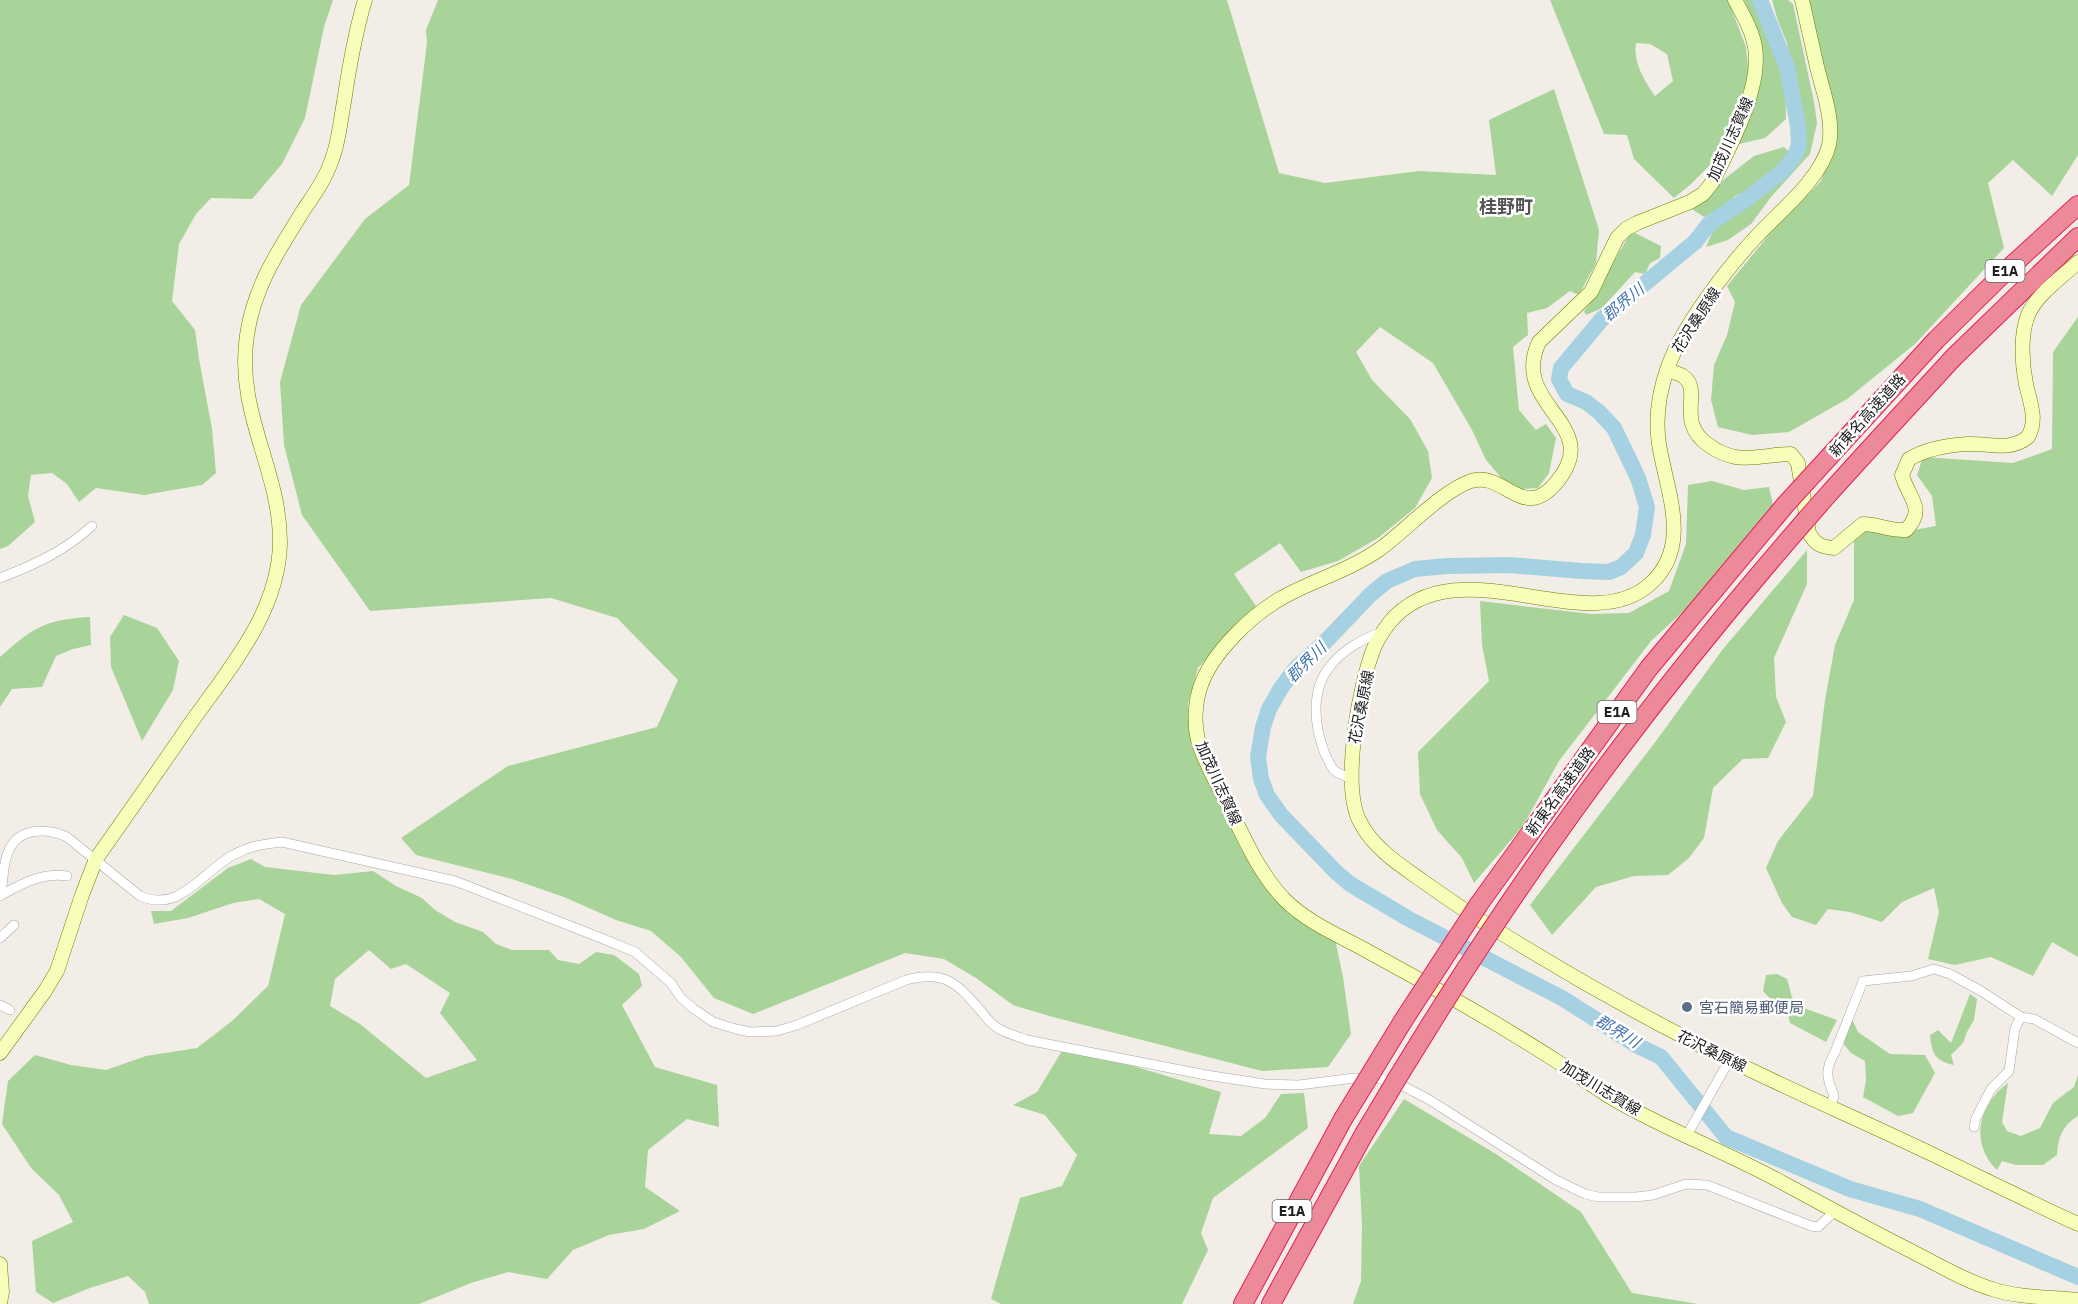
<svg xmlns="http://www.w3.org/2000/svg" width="2078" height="1304" font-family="'IBM Plex Sans','Noto Sans JP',sans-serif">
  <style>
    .forest { fill: #a8d399; fill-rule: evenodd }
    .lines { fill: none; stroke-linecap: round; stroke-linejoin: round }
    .river { stroke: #a5d1e2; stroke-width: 16 }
    .street-casing { stroke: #a8a8a8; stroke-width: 10 }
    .secondary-casing { stroke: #6c7f00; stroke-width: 15 }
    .highway-casing { stroke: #e71d59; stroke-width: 20 }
    .street { stroke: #fff; stroke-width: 9 }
    .secondary { stroke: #f7feb9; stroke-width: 14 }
    .highway { stroke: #ed8a99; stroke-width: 18 }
    .highway-bridge-casing { stroke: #e71d59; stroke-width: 20; stroke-linecap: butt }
    .highway-bridge { stroke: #ed8a99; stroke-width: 18 }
    .service-dot { fill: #5c6f8a; stroke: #fff; stroke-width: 2 }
    .labels { text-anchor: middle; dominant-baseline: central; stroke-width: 5; stroke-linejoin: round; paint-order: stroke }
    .shield { fill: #fff; stroke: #646464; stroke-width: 1.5 }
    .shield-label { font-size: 14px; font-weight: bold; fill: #212121 }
    .street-label { font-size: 15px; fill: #212121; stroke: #fff }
    .service-label { font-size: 15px; fill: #4e5e75; stroke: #fff; text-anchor: start }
    .water-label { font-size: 16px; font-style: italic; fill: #4375b0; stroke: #fff }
    .quarter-label { font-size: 18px; font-weight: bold; fill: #545454; stroke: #fff }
  </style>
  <rect width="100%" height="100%" fill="#f2eee7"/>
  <g class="forest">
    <polygon points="0,0 333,0 324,27 305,118 282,164 252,199 211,198 196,214 179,244 172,301 195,330 199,359 212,429 216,473 202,485 144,495 96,488 79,502 67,484 52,473 31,475 28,496 35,522 8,546 0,549"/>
    <polygon points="438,0 1227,0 1279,173 1325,183 1419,171 1496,175 1489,120 1554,89 1599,230 1596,263 1579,295 1570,291 1547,308 1527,313 1528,335 1513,347 1519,410 1536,430 1546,424 1556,438 1549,473 1538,488 1522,489 1502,479 1486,460 1472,430 1433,363 1380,327 1356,352 1372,380 1410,419 1428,451 1432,478 1415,508 1378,538 1338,561 1301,572 1280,543 1234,574 1256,606 1198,668 1188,704 1191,744 1240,847 1264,886 1291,916 1335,939 1343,977 1351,1034 1328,1067 1262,1071 1053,1017 1013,1005 976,978 944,959 905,953 753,1014 714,998 681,957 651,931 616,920 564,897 512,879 416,855 401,838 508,766 657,727 678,680 617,618 551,598 370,611 302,515 284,445 280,382 301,305 365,219 409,185 427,43 426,30"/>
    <path d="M1550 0H1728L1746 47 1749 77 1714 161 1691 184 1674 198 1634 159 1627 135 1604 134ZM1636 43 1650 44 1667 54 1673 81 1655 96C1644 80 1633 62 1636 43Z"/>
    <path d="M1744 0H1754L1785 74 1786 119 1765 138 1735 145C1746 117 1764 87 1763 57 1762 37 1752 18 1744 0Z"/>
    <polygon points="1772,0 1788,0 1793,4 1814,102 1817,123 1810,154 1771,197 1751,224 1728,240 1706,247 1713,231 1775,186 1802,150 1803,136 1787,43 1778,21"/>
    <polygon points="1807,0 2078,0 2078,155 2052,196 2013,160 1988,183 2004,248 1915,344 1847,399 1789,432 1752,435 1718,427 1711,400 1714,365 1727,335 1735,302 1727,286 1768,236 1821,181 1833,148"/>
    <polygon points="1784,147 1789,152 1759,186 1735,196 1726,205 1704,217 1692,209 1708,198 1718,184 1754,156"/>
    <polygon points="1635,233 1661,246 1660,258 1650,263 1645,274 1635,272 1602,308 1586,315 1584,311 1600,291 1608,271 1630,234"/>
    <polygon points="2078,317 2078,957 2052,942 2033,976 1991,957 1955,965 1928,959 1939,912 1934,888 1902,902 1882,922 1850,912 1828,909 1816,925 1792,917 1782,903 1766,868 1778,841 1813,796 1825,700 1835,645 1854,600 1854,540 1876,524 1908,531 1936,526 1932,496 1917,475 1923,457 2013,463 2052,449 2053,352"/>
    <polygon points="1712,481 1744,490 1769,487 1773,505 1687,608 1651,641 1559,761 1523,826 1474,883 1462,858 1437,830 1420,794 1418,752 1489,681 1482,645 1480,601 1591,614 1629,613 1669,591 1686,544 1688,485"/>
    <polygon points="1807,550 1807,584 1774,658 1776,697 1786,722 1768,758 1743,759 1713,788 1704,838 1689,858 1668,875 1634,876 1596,887 1552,935 1530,905 1656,741 1723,649"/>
    <polygon points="124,615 157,628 179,661 173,690 142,741 111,667 110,637"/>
    <path d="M90 617 91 645 73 649 56 656 42 687 12 689 0 707V657C34 627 44 620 90 617Z"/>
    <path d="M251 859 265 867 334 875 373 871 396 886 422 898 435 910 455 922 483 932 496 944 512 950H549L558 960 579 964 596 952 614 955 639 974 642 986 622 1005 655 1067 717 1085 719 1127 687 1119 648 1150 645 1187 680 1211 644 1229 609 1235 573 1250 547 1279 508 1272 471 1283 419 1304H149L145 1292 128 1276 90 1288 53 1303 36 1292 32 1241 73 1222 59 1195 31 1168 2 1124 8 1081 35 1055 71 1065 106 1070 146 1056 197 1048 232 1021 268 986 285 914 259 899 233 903 188 918 154 924 151 911H171L228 868ZM369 950 391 969 406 964 450 993 440 1013 477 1060 426 1078 360 1024 330 1006 335 979Z"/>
    <polygon points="1777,974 1787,979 1792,997 1798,1006 1837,1020 1826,1042 1790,1023 1787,1009 1774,1003 1763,991 1766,975"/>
    <path d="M1970 994 1977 999 1974 1020 1967 1032 1963 1043 1951 1055 1954 1065C1935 1061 1932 1054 1930 1035L1938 1030 1951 1043Z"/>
    <polygon points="1852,1019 1858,1032 1890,1054 1925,1055 1935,1073 1913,1113 1898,1116 1863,1097 1866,1080 1865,1061 1851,1053 1842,1042"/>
    <polygon points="1065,1046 1221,1092 1209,1134 1241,1136 1265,1118 1281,1094 1304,1093 1308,1128 1213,1198 1201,1233 1208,1250 1182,1304 1001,1304 991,1299 1020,1198 1062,1186 1077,1155 1045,1115 1013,1105 1037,1092"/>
    <path d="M2078 1075V1116C2063 1125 2058 1137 2057 1155L2043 1165H2016L2002 1161 1997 1170C1969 1143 1979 1104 2008 1083L2002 1122 2007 1131 2021 1136 2040 1128 2053 1103 2074 1087Z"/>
    <polygon points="1404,1099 1496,1154 1581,1212 1632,1293 1698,1304 1353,1304 1361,1281 1362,1225 1359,1166"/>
  </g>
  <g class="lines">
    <polyline class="river" points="1760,0 1787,67 1798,126 1799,145 1795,155 1783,171 1751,196 1709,224 1695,242 1602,319 1561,368 1559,379 1567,394 1586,402 1599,412 1614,428 1638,478 1647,507 1643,535 1636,553 1621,567 1609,572 1582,571 1509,565 1447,566 1415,569 1387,581 1371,594 1325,642 1296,668 1281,688 1269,709 1263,727 1258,757 1261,779 1267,795 1281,815 1336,872 1350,884 1409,919 1562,998 1636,1045 1661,1057 1726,1137 1850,1189 1920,1209 2078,1277"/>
    <defs>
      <g id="street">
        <path d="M0 578C36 564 63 552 92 526"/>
        <path d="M1351 779C1346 776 1338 774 1334 770 1330 766 1328 759 1325 754 1314 726 1310 690 1331 665 1345 648 1362 640 1381 632"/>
        <path d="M1 895C22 884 42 872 67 876"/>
        <path d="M0 896C4 882 2 864 9 850 20 827 47 828 67 837L140 896C180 913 201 873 233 855 249 846 264 844 282 842L455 881 601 938 635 952 671 983 681 998 694 1009 713 1022 736 1029 750 1032 777 1031 797 1025 906 980C945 970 957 983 981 1011 986 1018 993 1026 1001 1030 1009 1034 1019 1037 1027 1040L1206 1075 1265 1084 1299 1085 1355 1078 1380 1079 1397 1083 1428 1099 1556 1180 1585 1194 1598 1197H1636L1653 1195 1686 1184 1707 1185 1811 1226 1818 1227 1834 1212"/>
        <polyline points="0,938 14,925"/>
        <polyline points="0,1005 10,1010"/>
        <path d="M1831 1107 1834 1095C1826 1078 1825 1069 1835 1052L1863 981 1911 976 1934 969 1950 974 1981 991 2021 1017 2034 1019 2078 1043"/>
        <polyline points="1974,1127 1976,1118 1991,1089 2009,1071 2015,1028 2021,1017"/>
        <polyline points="1687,1135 1730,1059"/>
      </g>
      <g id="secondary">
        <path d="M1735 0C1743 15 1752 30 1755 47 1762 88 1730 146 1712 183L1703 194 1690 202 1637 223 1626 229 1617 238 1591 292 1539 342C1510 404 1598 422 1562 475 1525 529 1506 470 1471 481 1442 491 1406 530 1380 549 1351 569 1318 579 1287 595 1254 612 1211 653 1200 688 1195 704 1194 724 1198 740 1204 762 1217 783 1227 803 1244 837 1258 872 1285 900 1305 920 1333 933 1358 946 1391 964 1424 982 1457 1001 1492 1021 1527 1042 1561 1064 1578 1075 1594 1087 1612 1098 1666 1130 1727 1152 1783 1183 1826 1206 1869 1230 1913 1252 1939 1265 1965 1281 1992 1289 2019 1298 2050 1297 2078 1300"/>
        <path d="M1802 0C1807 22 1812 45 1817 67 1823 91 1834 120 1829 145 1821 179 1779 212 1756 237 1727 268 1682 327 1668 367 1659 392 1655 418 1659 444 1666 490 1693 546 1650 584 1586 642 1457 542 1389 623 1384 630 1377 640 1374 648 1359 684 1341 787 1360 822 1374 849 1400 865 1424 882 1448 899 1472 916 1498 931 1559 969 1622 1005 1686 1038 1768 1081 1853 1116 1936 1156 1983 1179 2030 1202 2078 1224"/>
        <path d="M1667 371C1672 372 1680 373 1684 377 1703 391 1674 423 1710 446 1717 451 1726 455 1735 457 1753 460 1773 454 1791 454L1798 463 1809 533C1815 544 1821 547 1834 548L1863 524C1877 524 1891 531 1906 530 1927 508 1908 498 1902 475L1909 459C1926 449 1948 445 1968 444 1990 443 2009 452 2028 437 2038 419 2030 403 2026 384 2022 364 2020 335 2028 315 2037 294 2062 277 2078 262"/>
        <path d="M0 1053 45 991 57 971 82 895 96 859C127 815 158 771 188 727 227 671 278 615 280 544 281 470 235 413 247 335 254 287 278 251 303 211 313 196 325 180 331 162 339 143 340 122 344 102 349 68 355 33 365 0"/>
        <polyline points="0,1264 2,1292 0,1303"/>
      </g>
      <g id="highway">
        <polyline points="1936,340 2008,269 2078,205"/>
        <polyline points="1954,357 2078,237"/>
        <polyline points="1243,1304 1343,1119"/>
        <polyline points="1271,1304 1364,1134"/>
      </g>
    </defs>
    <use href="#street" class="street-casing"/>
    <use href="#secondary" class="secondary-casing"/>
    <use href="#highway" class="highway-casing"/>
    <use href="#street" class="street"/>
    <use href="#secondary" class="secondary"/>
    <use href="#highway" class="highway"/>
    <defs>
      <g id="highway-bridge">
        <polyline points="1343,1119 1403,1021 1479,904 1649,668 1786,504 1936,340"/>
        <path d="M1364 1134C1428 1025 1496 919 1570 816 1649 706 1735 600 1825 498 1867 451 1911 404 1954 357"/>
      </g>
    </defs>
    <use href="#highway-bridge" class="highway-bridge-casing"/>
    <use href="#highway-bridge" class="highway-bridge"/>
  </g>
  <circle class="service-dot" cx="1687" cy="1007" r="6"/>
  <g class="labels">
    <g class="shield">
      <rect x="1985.5" y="260" width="39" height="22" rx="4.5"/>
      <rect x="1597.5" y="701" width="39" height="22" rx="4.5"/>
      <rect x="1272.5" y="1200" width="39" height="22" rx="4.5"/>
    </g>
    <g class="shield-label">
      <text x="2005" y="271">E1A</text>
      <text x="1617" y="712">E1A</text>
      <text x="1292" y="1211">E1A</text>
    </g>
    <g class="street-label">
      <text transform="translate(1730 139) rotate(-66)">加茂川志賀線</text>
      <text transform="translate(1696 320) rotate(-57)">花沢桑原線</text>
      <text transform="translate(1867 415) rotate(-48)">新東名高速道路</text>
      <text transform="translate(1361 707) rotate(-79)">花沢桑原線</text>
      <text transform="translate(1219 783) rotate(66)">加茂川志賀線</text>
      <text transform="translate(1560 791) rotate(-54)">新東名高速道路</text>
      <text transform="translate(1712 1051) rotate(26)">花沢桑原線</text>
      <text transform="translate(1601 1088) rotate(31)">加茂川志賀線</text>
    </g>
    <g class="service-label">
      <text x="1699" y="1007">宮石簡易郵便局</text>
    </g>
    <g class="water-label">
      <text transform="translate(1623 302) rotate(-40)">郡界川</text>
      <text transform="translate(1306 662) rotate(-45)">郡界川</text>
      <text transform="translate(1618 1031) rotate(31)">郡界川</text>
    </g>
    <g class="quarter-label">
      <text x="1506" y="206">桂野町</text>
    </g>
  </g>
</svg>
